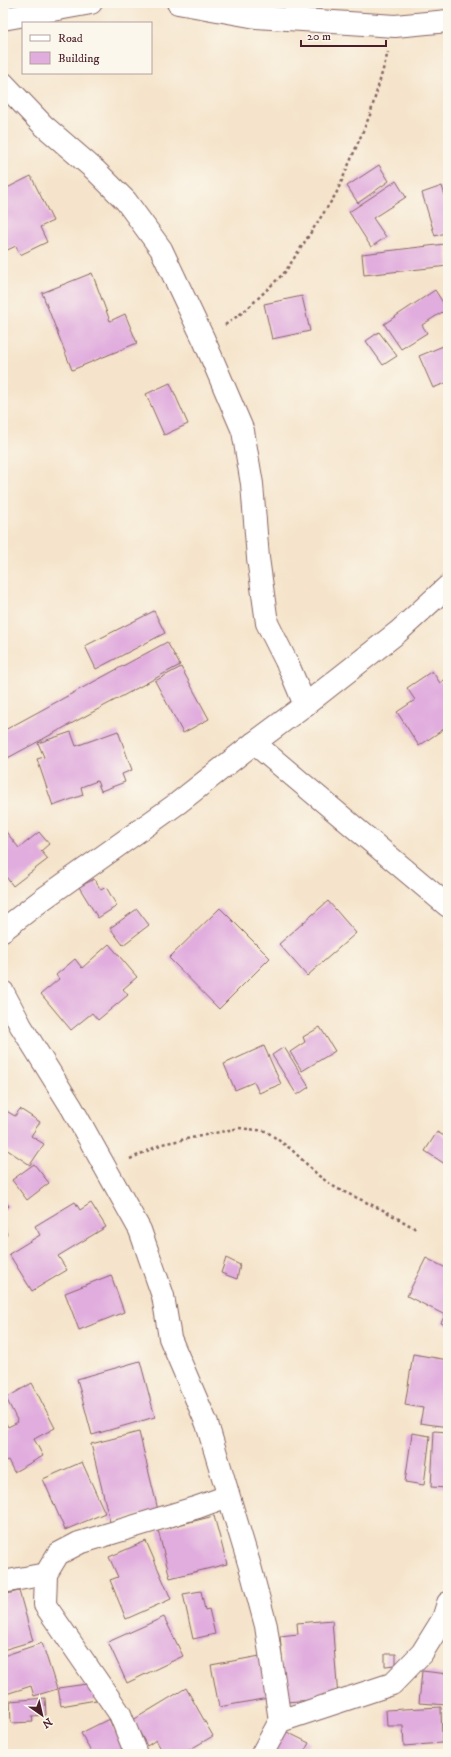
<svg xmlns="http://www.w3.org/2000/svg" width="451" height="1757" font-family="'IM FELL DW Pica',serif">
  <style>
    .building { fill: #e1adde }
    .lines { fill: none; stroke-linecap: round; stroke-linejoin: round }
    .street-casing { stroke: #866463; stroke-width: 24 }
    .path { stroke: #866463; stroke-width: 2.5; stroke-dasharray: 3 3; stroke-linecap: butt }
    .street { stroke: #fff; stroke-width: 22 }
  </style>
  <rect width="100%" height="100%" fill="#fbf7ec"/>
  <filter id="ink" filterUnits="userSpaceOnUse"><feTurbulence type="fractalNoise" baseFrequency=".025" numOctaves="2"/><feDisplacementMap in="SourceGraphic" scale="8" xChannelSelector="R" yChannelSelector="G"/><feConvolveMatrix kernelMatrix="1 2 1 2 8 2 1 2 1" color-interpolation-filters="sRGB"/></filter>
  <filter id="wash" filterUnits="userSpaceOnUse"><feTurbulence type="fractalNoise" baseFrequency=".012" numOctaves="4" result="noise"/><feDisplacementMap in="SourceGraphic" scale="16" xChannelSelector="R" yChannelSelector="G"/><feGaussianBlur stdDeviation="0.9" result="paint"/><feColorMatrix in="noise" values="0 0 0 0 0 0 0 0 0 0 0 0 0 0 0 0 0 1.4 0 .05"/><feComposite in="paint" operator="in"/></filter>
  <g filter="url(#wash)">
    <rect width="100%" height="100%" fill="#f5e4cb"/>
    <g id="blocks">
      <g class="building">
        <polygon points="379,165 389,181 358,203 347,186"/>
        <polygon points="31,176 53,221 40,227 47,242 20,255 16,246 3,252 3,190"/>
        <polygon points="396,181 406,197 373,218 386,237 371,247 349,212"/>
        <polygon points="442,186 448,205 448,232 435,236 422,193"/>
        <polygon points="445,244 448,266 364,275 362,254"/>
        <polygon points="92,273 110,321 125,314 137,343 72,370 42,293"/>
        <polygon points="435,290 447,309 422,325 427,333 401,349 384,324"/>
        <polygon points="302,296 310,331 272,339 264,304"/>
        <polygon points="379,332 397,356 383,365 366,341"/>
        <polygon points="448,344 448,382 433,388 419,356"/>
        <polygon points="170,383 188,424 164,435 146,394"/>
        <polygon points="154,611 165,633 96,669 85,646"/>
        <polygon points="167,642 180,665 4,760 3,731"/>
        <polygon points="181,667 209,719 183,733 155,681"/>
        <polygon points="432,671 440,683 448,677 448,726 419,746 397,712 415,700 407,688"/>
        <polygon points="118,731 132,770 122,774 125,782 101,791 97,781 81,787 83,795 53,806 37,759 44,757 38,743 71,732 76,746"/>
        <polygon points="3,828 19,848 39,832 49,844 41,851 48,859 13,886 3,873"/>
        <polygon points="94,879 101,890 106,887 117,906 98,918 79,887"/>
        <polygon points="328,901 356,933 307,976 279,944"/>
        <polygon points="220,908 270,958 219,1009 169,958"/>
        <polygon points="137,909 149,925 123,945 110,928"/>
        <polygon points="109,944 137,977 123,989 128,995 98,1020 92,1013 71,1030 41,994 59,979 56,975 75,959 82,968"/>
        <polygon points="320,1027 335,1051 302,1071 290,1052 305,1042 303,1037"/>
        <polygon points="264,1046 281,1084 259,1093 254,1082 235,1090 224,1064"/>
        <polygon points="284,1047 309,1087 297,1095 272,1055"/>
        <polygon points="3,1109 15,1116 20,1109 40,1122 31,1136 44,1144 30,1165 3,1147"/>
        <polygon points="437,1132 448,1138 448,1166 425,1151"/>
        <polygon points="34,1164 49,1183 27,1200 12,1180"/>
        <polygon points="3,1199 9,1206 3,1211"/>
        <polygon points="75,1202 80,1210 91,1203 106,1227 58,1256 67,1270 32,1291 9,1254 40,1235 35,1226"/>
        <polygon points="3,1225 7,1234 3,1240"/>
        <polygon points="226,1258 240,1265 237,1279 221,1273"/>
        <polygon points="426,1258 448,1269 448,1326 441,1323 445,1315 407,1296"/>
        <polygon points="111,1275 124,1312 79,1330 65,1293"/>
        <polygon points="3,1348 7,1354 3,1357"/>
        <polygon points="413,1354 448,1360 448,1427 420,1423 423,1408 405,1405"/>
        <polygon points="140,1361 155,1417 92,1435 77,1379"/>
        <polygon points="32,1383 55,1428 34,1439 43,1456 14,1472 8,1460 3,1462 3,1418 8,1427 18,1422 6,1398"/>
        <polygon points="434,1431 448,1432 448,1488 431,1487"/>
        <polygon points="139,1432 158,1510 110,1522 91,1444"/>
        <polygon points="412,1433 430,1436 424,1485 405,1482"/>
        <polygon points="82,1462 105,1513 65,1530 43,1479"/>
        <polygon points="214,1516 227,1564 170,1578 158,1530"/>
        <polygon points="146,1541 171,1599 126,1619 110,1580 118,1577 109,1557"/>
        <polygon points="19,1591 33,1641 3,1650 3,1595"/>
        <polygon points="201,1591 205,1610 209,1609 215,1634 193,1639 183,1594"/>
        <polygon points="164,1617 183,1656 127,1683 108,1642"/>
        <polygon points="332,1620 338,1698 286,1702 280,1636 298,1634 297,1623"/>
        <polygon points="42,1643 57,1689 34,1696 31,1686 3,1695 3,1656"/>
        <polygon points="385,1654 396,1654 396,1665 385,1666"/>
        <polygon points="260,1656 268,1698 219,1707 211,1665"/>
        <polygon points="422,1671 448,1674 448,1705 419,1703"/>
        <polygon points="94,1683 96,1700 61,1706 58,1688"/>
        <polygon points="186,1688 213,1736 182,1754 164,1754 156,1740 147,1746 133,1720"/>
        <polygon points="45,1698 46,1715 32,1716 33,1722 11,1723 10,1701"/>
        <polygon points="441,1707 442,1743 404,1746 403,1726 387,1726 386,1710"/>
        <polygon points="109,1719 126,1754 92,1754 81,1733"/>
        <polygon points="283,1730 309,1743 303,1754 271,1754"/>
      </g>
    </g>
  </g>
  <g filter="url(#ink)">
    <use href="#blocks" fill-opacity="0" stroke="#866463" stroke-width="1"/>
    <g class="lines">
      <defs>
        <g id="street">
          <polyline points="178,3 256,17 395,26 448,21"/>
          <polyline points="3,19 91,3"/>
          <polyline points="3,83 43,125 95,170 126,201 161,249 204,340 243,431 252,484 258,558 267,623 289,667 305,705"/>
          <polyline points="254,743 448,906"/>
          <polyline points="3,930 43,899 178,803 254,743 305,705 398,632 448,586"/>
          <polyline points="3,992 21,1026 72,1108 140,1230 163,1296 170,1338 207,1424 251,1570 266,1626 280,1721"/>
          <polyline points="3,1582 46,1574"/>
          <polyline points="136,1754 120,1714 45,1605 46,1574 58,1554 79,1543 198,1507 228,1496"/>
          <polyline points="262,1754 280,1721 392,1684 422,1653 443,1619 448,1603"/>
        </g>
      </defs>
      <use href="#street" class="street-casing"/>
      <g class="path">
        <polyline points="225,325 247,309 285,272 336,194 370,115 388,52"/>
        <polyline points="130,1159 162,1144 239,1128 266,1131 292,1150 319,1176 336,1188 385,1211 416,1229"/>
      </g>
      <use href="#street" class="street"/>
    </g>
  </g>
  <rect width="451" height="1757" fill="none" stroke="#fbf7ec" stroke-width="16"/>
  <rect x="22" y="22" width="130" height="52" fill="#fbf7ec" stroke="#b4a19f"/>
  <rect x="30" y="35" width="20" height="6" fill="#ffffff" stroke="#b4a19f"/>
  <text x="58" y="42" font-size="12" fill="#4a1f2b">Road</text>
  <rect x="30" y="52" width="20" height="12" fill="#e1adde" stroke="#b4a19f"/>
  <text x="58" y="62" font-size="12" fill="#4a1f2b">Building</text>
  <g transform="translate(42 1715) rotate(146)" stroke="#fbf7ec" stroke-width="3" paint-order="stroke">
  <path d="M0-3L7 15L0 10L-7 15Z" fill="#4a1f2b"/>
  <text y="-6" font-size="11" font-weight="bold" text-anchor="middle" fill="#4a1f2b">N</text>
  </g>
  <path d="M301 40v6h85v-6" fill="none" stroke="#4a1f2b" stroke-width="2"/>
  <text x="307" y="40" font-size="12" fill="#4a1f2b" stroke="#fbf7ec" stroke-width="3" paint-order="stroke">20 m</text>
</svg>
